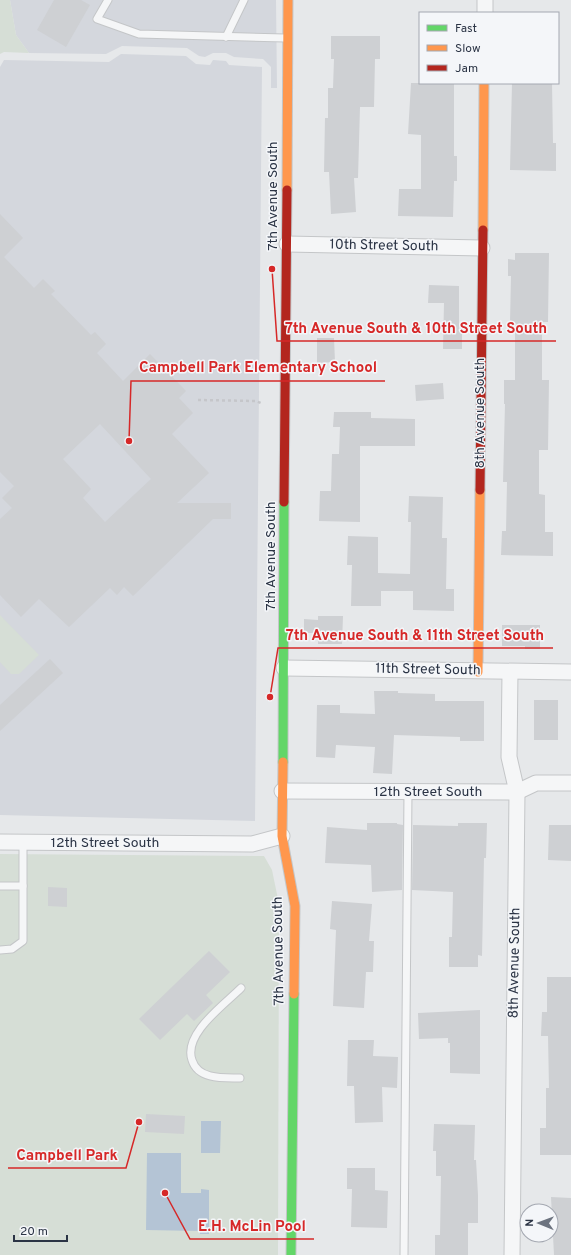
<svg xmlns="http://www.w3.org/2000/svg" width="571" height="1255" font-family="Overpass,sans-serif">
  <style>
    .built { fill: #d4d7dd }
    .green { fill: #d6ded6 }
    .water { fill: #b4c4d5 }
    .building { fill: #ced0d3; fill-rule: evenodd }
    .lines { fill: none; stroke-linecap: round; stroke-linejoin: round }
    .lane-casing { stroke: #c4c6c8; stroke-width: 9 }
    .street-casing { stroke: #c4c6c8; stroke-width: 17 }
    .fast-casing { stroke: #c4c6c8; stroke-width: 11 }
    .slow-casing { stroke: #c4c6c8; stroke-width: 11 }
    .jam-casing { stroke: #c4c6c8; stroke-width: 11 }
    .path { stroke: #c5c6ca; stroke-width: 2.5; stroke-dasharray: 3 3; stroke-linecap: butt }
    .lane { stroke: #f5f6f7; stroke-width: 7 }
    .street { stroke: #f5f6f7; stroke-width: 15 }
    .fast { stroke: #63d668; stroke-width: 9 }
    .slow { stroke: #ff974d; stroke-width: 9 }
    .jam { stroke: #b3261e; stroke-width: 9 }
    .labels { text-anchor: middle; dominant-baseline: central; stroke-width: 3; stroke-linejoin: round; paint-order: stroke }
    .street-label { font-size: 14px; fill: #2b3445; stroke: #f4f6f9 }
    .leader { fill: none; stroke: #d62828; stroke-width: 1.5 }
    .callout-dot { fill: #d62828; stroke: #f4f6f9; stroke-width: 1.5 }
    .callout-label { font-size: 15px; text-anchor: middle; font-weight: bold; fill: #d62828; stroke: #f4f6f9; stroke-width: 3; stroke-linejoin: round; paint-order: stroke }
  </style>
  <rect width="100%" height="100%" fill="#e6e8ea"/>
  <g class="built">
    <polygon points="10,0 276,0 277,88 271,88 271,67 263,59 234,57 226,53 213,53 205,57 199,56 187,48 122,46 106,54 29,53 16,35"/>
    <polygon points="121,54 186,56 196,64 210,65 213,60 226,61 229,65 262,67 255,821 0,815 0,67 4,60 109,62"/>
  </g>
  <g class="green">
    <polygon points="0,0 10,0 16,35 29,53 4,52 0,54"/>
    <polygon points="0,615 39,655 19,674 11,674 0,662"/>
    <polygon points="0,854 264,856 272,870 279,904 278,1255 0,1255"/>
  </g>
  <g class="water">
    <polygon points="201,1121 221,1121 220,1153 201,1153"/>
    <polygon points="147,1153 181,1153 181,1193 201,1193 201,1189 209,1190 209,1234 200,1234 200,1231 146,1230"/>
  </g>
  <g class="building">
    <polygon points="54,0 81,0 90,5 66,47 37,30"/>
    <polygon points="331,36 380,36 380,59 375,59 374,107 360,107 358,178 354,178 356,212 331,214 329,172 324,172 325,118 328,118 328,88 333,88 334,59 331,59"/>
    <polygon points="411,83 454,83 454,156 457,156 457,181 454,181 453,217 398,216 399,189 421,189 421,135 408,134"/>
    <polygon points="512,83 552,83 553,143 556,143 556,171 510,170"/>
    <path d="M0 214 23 238 4 257 34 288 43 279 55 291 51 294 91 335 95 332 106 344 97 353 123 381 150 354 186 391 179 398 193 413 172 434 209 473 177 503H231V519H213L133 596 124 587 117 595 110 588 69 627 39 599 21 617 0 595V519L12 508 2 498 14 486 0 472ZM100 424 151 479 105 522 83 498 91 489 63 459Z"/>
    <polygon points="515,253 549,253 548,322 542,322 542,380 549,380 548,450 539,450 539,494 545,495 545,532 553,532 553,556 501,555 502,531 506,531 507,482 503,482 505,404 504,404 504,380 515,380 515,322 510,322 511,276 508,276 508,259 515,260"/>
    <polygon points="429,285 459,286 459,329 462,329 462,349 443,349 444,303 428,303"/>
    <polygon points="317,338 334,338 335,362 317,363"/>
    <polygon points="443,383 444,399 416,401 415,385"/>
    <polygon points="334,412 371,412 371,418 415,419 415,446 360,446 360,522 319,521 320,491 331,491 332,454 339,454 340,427 333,427"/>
    <polygon points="409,496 443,497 442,538 447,538 446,589 454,589 454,611 413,610 413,591 381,591 381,606 351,606 352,565 347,565 348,536 378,537 378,573 410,574 411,522 408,522"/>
    <polygon points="318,616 343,616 342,644 318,644 318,633 304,633 304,619 318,620"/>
    <polygon points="502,625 540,625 540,649 525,649 525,646 502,646"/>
    <polygon points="50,659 63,673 0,731 0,705"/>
    <polygon points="374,691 398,691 398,693 435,694 435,701 484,701 484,741 460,741 460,737 394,735 392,774 373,773 375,747 336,745 335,758 316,757 317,705 340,705 340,713 375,714"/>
    <rect x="534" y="700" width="24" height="40"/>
    <polygon points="367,823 397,823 397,824 403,825 402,890 372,892 371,865 325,863 327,827 367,830"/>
    <polygon points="458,823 487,823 486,858 484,858 482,956 478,955 478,967 449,967 449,937 452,937 453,892 412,890 413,825 458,826"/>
    <polygon points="549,825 571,825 571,861 548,860"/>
    <polygon points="48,887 67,888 67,907 48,906"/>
    <polygon points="332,901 372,904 369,941 374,941 373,972 366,972 364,1008 333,1006 336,930 330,929"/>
    <polygon points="209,951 230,972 206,995 213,1003 194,1021 187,1014 160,1040 139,1019"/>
    <polygon points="547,977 571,977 571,1155 540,1155 540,1128 546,1128 546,1088 549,1088 548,1036 541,1036 542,1012 547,1012"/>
    <polygon points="480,1010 480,1074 450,1073 450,1043 448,1043 448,1038 419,1039 418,1013"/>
    <polygon points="348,1040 374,1040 373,1056 398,1057 397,1088 382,1087 383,1122 355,1123 354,1086 347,1086"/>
    <polygon points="146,1114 185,1116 184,1134 145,1132"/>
    <polygon points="434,1124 475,1125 474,1160 476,1160 478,1195 478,1223 468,1223 468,1255 435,1255 435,1235 440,1235 441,1176 436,1176 436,1151 433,1151"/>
    <polygon points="347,1168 375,1168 375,1190 388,1191 387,1228 351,1227 352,1189 347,1189"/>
    <polygon points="551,1197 571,1198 571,1255 554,1255"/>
  </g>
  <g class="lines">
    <defs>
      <g id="lane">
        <polyline points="108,0 97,19 139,34 285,38"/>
        <polyline points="226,37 244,0"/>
        <polyline points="0,886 23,886"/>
        <polyline points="0,950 12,949 23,941 23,842"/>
        <path d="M240 1078C224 1078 198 1080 192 1060 183 1034 224 1005 241 988"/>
        <polyline points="404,1255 408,792"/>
      </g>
      <g id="street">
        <polyline points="485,13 485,0"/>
        <polyline points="287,244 482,248"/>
        <polyline points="284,668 571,672"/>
        <polyline points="510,672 509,757 517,792 512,1255"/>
        <polyline points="282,791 517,792 536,783 571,783"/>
        <polyline points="0,842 252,844 282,836"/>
      </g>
      <g id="fast">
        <polyline points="283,762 284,502"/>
        <polyline points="291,1255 294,994"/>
      </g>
      <g id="slow">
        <polyline points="287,190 288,0"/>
        <polyline points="483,230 484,83"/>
        <polyline points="478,672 480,490"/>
        <polyline points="283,762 282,836 295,906 294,994"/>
      </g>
      <g id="jam">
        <polyline points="480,490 483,230"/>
        <polyline points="284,502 287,190"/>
      </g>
    </defs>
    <use href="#lane" class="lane-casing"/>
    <use href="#street" class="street-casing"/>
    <use href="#fast" class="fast-casing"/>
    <use href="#slow" class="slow-casing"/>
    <use href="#jam" class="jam-casing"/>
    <polyline class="path" points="198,400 256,401 263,404"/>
    <use href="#lane" class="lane"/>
    <use href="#street" class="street"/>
    <use href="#fast" class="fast"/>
    <use href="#slow" class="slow"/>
    <use href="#jam" class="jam"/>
  </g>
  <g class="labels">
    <g class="street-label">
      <text transform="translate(273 196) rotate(-90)">7th Avenue South</text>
      <text transform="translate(384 246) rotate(1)">10th Street South</text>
      <text transform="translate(480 413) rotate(-90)">8th Avenue South</text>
      <text transform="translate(271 556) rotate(-90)">7th Avenue South</text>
      <text transform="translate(428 670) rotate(1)">11th Street South</text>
      <text x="428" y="792">12th Street South</text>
      <text x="105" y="843">12th Street South</text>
      <text transform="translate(279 951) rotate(-91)">7th Avenue South</text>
      <text transform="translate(515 963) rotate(-89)">8th Avenue South</text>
    </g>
  </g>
  <path class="leader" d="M272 269L277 341H556M129 441L131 381H385M270 697L278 648H553M139 1122L126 1168H8M165 1193L190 1239H314"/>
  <g class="callout-dot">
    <circle cx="272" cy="269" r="4"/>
    <circle cx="129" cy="441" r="4"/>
    <circle cx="270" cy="697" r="4"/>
    <circle cx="139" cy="1122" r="4"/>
    <circle cx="165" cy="1193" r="4"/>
  </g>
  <g class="callout-label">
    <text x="416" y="333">7th Avenue South &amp; 10th Street South</text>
    <text x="258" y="372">Campbell Park Elementary School</text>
    <text x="415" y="640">7th Avenue South &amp; 11th Street South</text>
    <text x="67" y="1160">Campbell Park</text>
    <text x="252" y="1231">E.H. McLin Pool</text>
  </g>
  <rect x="419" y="12" width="140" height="72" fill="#f4f6f9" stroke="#a4a8b1"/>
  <rect x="427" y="25" width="20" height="6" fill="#63d668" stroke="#a4a8b1"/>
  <text x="455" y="32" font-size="12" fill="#2b3445">Fast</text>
  <rect x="427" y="45" width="20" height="6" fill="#ff974d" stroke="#a4a8b1"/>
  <text x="455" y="52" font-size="12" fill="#2b3445">Slow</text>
  <rect x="427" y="65" width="20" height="6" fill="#b3261e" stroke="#a4a8b1"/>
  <text x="455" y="72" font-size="12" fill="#2b3445">Jam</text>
  <g transform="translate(539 1223) rotate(271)"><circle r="19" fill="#f4f6f9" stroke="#a4a8b1"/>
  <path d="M0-3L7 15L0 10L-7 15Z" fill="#6c737f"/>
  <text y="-6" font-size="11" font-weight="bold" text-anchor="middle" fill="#2b3445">N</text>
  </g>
  <path d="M14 1235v6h53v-6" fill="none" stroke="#2b3445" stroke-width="2"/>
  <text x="20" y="1235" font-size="12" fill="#2b3445" stroke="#f4f6f9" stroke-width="3" paint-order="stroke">20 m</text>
</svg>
